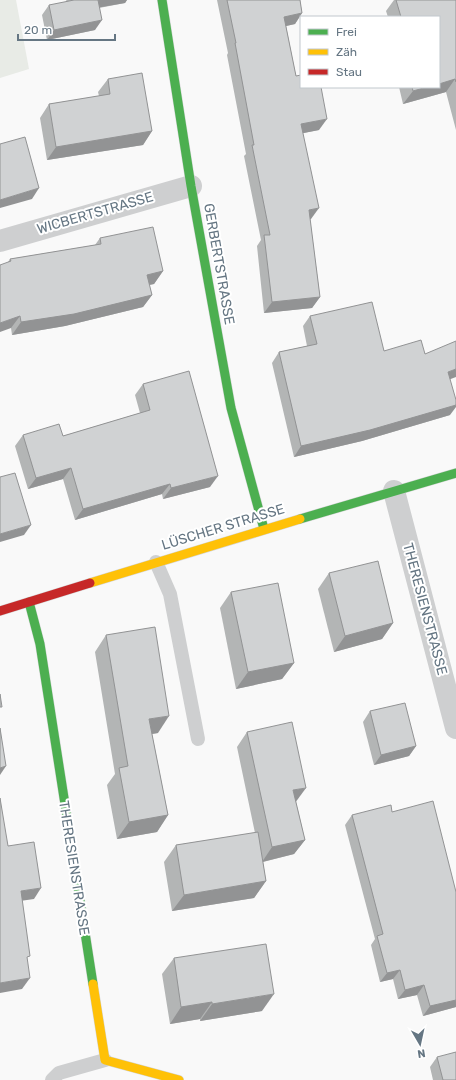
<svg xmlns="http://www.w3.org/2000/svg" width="456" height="1080" font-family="Rubik,sans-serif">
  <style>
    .green { fill: #e8ebe6 }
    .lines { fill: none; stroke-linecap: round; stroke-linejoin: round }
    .fast-casing { stroke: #d5d6d7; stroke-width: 10 }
    .slow-casing { stroke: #d5d6d7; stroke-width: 10 }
    .jam-casing { stroke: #d5d6d7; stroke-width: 10 }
    .lane { stroke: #cecfd0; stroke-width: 14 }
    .street { stroke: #cecfd0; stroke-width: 22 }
    .fast { stroke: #4caf50; stroke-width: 9 }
    .slow { stroke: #ffc107; stroke-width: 9 }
    .jam { stroke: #c62828; stroke-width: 9 }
    .wall { fill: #b3b5b5 }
    .shaded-wall { fill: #929394 }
    .building { fill: #d0d2d3; stroke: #929394 }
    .labels { text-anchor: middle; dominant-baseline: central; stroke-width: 4; stroke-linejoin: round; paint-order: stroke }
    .street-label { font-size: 14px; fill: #657683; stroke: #fff }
  </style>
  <rect width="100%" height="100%" fill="#f9f9f9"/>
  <polygon class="green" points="0,0 16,0 29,69 0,78"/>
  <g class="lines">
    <defs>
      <g id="fast">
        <polyline points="162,0 191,186 231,408 264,529"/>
        <polyline points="300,519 456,473"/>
        <polyline points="29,602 40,644 93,984"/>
      </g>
      <g id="slow">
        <polyline points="90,583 300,519"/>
        <polyline points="93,984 105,1060 179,1080"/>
      </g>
      <polyline id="jam" points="0,611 90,583"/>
    </defs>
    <use href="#fast" class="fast-casing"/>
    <use href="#slow" class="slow-casing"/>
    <use href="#jam" class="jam-casing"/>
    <g class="lane">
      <polyline points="156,562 170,594 198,739"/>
      <polyline points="52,1080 59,1073 105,1060"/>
    </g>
    <g class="street">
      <polyline points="0,241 191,186"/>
      <polyline points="394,491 456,728"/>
    </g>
    <use href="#fast" class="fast"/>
    <use href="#slow" class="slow"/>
    <use href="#jam" class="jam"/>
  </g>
  <g class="wall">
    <polygon points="66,0 127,0 125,3 99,8 95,30 47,40 42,15 49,5 67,2"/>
    <polygon points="217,0 300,0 302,13 295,24 286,26 296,76 319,130 303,133 311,219 310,219 320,297 312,308 264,313 257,246 261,240 244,156 246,154 227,55 228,53"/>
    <polygon points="394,0 456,0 456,130 446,92 403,104 399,87 439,87 439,17 388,17 386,11"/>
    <polygon points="108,79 152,131 143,145 47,160 40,118 49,104 99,96 98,92"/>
    <polygon points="100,238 163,271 154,284 149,285 152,295 143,307 65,326 12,335 11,328 8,262 10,259 95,245"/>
    <polygon points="310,316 384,351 425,354 450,379 450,415 362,441 294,457 272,363 279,352 307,346 303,326"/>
    <polygon points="143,384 210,487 163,499 162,494 75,520 63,479 28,489 15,446 23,435 63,436 140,413 135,395"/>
    <polygon points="329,573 393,623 382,639 334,652 318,589"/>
    <polygon points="231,592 294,663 282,679 236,689 220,608"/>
    <polygon points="106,635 158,733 152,734 168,815 157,832 117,839 107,785 115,774 95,652"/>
    <polygon points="370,711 416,746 409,756 374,765 363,722"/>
    <polygon points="247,732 296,802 305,840 294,854 263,862 266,881 254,898 172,911 164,862 176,845 255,833 237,747"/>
    <polygon points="392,812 456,892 456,1007 423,1016 417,995 398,999 393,979 380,982 371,945 375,939 345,825 352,815"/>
    <polygon points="174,958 262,1011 200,1021 200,1019 170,1024 162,974"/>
    <polygon points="437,1057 456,1080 433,1080 430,1067"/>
  </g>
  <g class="shaded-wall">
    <polygon points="97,0 127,0 125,3 90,9"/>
    <polygon points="302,13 295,24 277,28 284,17"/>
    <polygon points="102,20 95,30 47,40 54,30"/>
    <polygon points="455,79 446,92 403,104 413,91 427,87 439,87 439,84"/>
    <polygon points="327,119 319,130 294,135 301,124"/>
    <polygon points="152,131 143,145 47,160 56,147"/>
    <polygon points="39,188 32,199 0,208 0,200"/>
    <polygon points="319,208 311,219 301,221 309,210"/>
    <polygon points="163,271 154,284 138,287 147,275"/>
    <polygon points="152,295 143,307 65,326 12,335 21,322"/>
    <polygon points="320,297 312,308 264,313 272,302"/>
    <polygon points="20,316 11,328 0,332 0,323"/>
    <polygon points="456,369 456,377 440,383 448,372"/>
    <polygon points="456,405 456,407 450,415 362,441 294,457 301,446"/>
    <polygon points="71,468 63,479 28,489 36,478"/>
    <polygon points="218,476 210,487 163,499 171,488"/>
    <polygon points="170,484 162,494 75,520 83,509"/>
    <polygon points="31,525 24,535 0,542 0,534"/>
    <polygon points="393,623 382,639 334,652 345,636"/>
    <polygon points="294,663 282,679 236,689 248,672"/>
    <polygon points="169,716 158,733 138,736 149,719"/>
    <polygon points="416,746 409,756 374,765 381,755"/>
    <polygon points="6,766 0,775 0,768"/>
    <polygon points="306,788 295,803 293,790"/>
    <polygon points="168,815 157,832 117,839 129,822"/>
    <polygon points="305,840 294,854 262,862 272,847"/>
    <polygon points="266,881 254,898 172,911 184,895"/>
    <polygon points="41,888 34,899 13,902 21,891"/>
    <polygon points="400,970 393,979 380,982 387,973"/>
    <polygon points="30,978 22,989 0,993 0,983"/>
    <polygon points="424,985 417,995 398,999 405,990"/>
    <polygon points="274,994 262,1011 200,1021 212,1004"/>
    <polygon points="456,1000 456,1007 423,1016 430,1006"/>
    <polygon points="212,1002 200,1019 170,1024 181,1007"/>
  </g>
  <g class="building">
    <polygon points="74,0 98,0 102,20 54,30 49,5"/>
    <polygon points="227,0 300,0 302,13 284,17 296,76 301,75 301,87 321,87 327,119 301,124 319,208 309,210 320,297 272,302 264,235 270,235 252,145 254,145 235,43 236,43"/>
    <polygon points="396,0 456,0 456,82 455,79 439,84 439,17 401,17"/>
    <polygon points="142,73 152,131 56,147 49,104 110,94 108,79"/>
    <polygon points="412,87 427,87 413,91"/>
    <polygon points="25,137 39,188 0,200 0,144"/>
    <polygon points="153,227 163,271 147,275 152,295 74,314 21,322 20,316 0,323 0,265 11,261 10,259 101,244 100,238"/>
    <polygon points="372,302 384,351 421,340 425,354 456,341 456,369 448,372 456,400 456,405 370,430 301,446 279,352 317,344 310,316"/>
    <polygon points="189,371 218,476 171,488 170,484 83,509 71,468 36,478 23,435 59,424 63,436 150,410 143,384"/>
    <polygon points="15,473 31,525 0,534 0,477"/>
    <polygon points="378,561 393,623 345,636 329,573"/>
    <polygon points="278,583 294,663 248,672 231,592"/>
    <polygon points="155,627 169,716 149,719 168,815 129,822 119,768 128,766 106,635"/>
    <polygon points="0,694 2,707 0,707"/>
    <polygon points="405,703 416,746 381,755 370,711"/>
    <polygon points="292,722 306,788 293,790 305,840 272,847 247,732"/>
    <polygon points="0,728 6,766 0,768"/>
    <polygon points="0,798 8,846 34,842 41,888 21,891 30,956 27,957 30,978 0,983"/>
    <polygon points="433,801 456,892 456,1000 430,1006 424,985 405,990 400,970 387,973 377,936 383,934 352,815 391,805 392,812"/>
    <polygon points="258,832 266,881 184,895 176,845"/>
    <polygon points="266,944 274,994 212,1004 212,1002 181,1007 174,958"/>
    <polygon points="456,1052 456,1080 443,1080 437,1057"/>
  </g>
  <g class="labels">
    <g class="street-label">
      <text transform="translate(95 213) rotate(-16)">WICBERTSTRASSE</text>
      <text transform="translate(219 264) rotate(80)">GERBERTSTRASSE</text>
      <text transform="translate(223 527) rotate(-17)">LÜSCHER STRASSE</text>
      <text transform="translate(425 609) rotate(75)">THERESIENSTRASSE</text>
      <text transform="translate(74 868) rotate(81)">THERESIENSTRASSE</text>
    </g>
  </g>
  <rect x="300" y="16" width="140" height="72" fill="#ffffff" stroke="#c1c8cd"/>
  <rect x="308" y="29" width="20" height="6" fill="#4caf50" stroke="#c1c8cd"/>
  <text x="336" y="36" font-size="12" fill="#657683">Frei</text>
  <rect x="308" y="49" width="20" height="6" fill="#ffc107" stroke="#c1c8cd"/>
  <text x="336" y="56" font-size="12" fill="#657683">Zäh</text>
  <rect x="308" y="69" width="20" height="6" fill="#c62828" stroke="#c1c8cd"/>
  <text x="336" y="76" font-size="12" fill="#657683">Stau</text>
  <g transform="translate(420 1044) rotate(171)" stroke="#ffffff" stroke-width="3" paint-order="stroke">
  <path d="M0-3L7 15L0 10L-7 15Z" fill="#657683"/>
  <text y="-6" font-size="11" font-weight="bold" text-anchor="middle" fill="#657683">N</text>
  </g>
  <path d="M18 34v6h97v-6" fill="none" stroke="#657683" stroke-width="2"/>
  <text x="24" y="34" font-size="12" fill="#657683" stroke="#ffffff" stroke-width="3" paint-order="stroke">20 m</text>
</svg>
